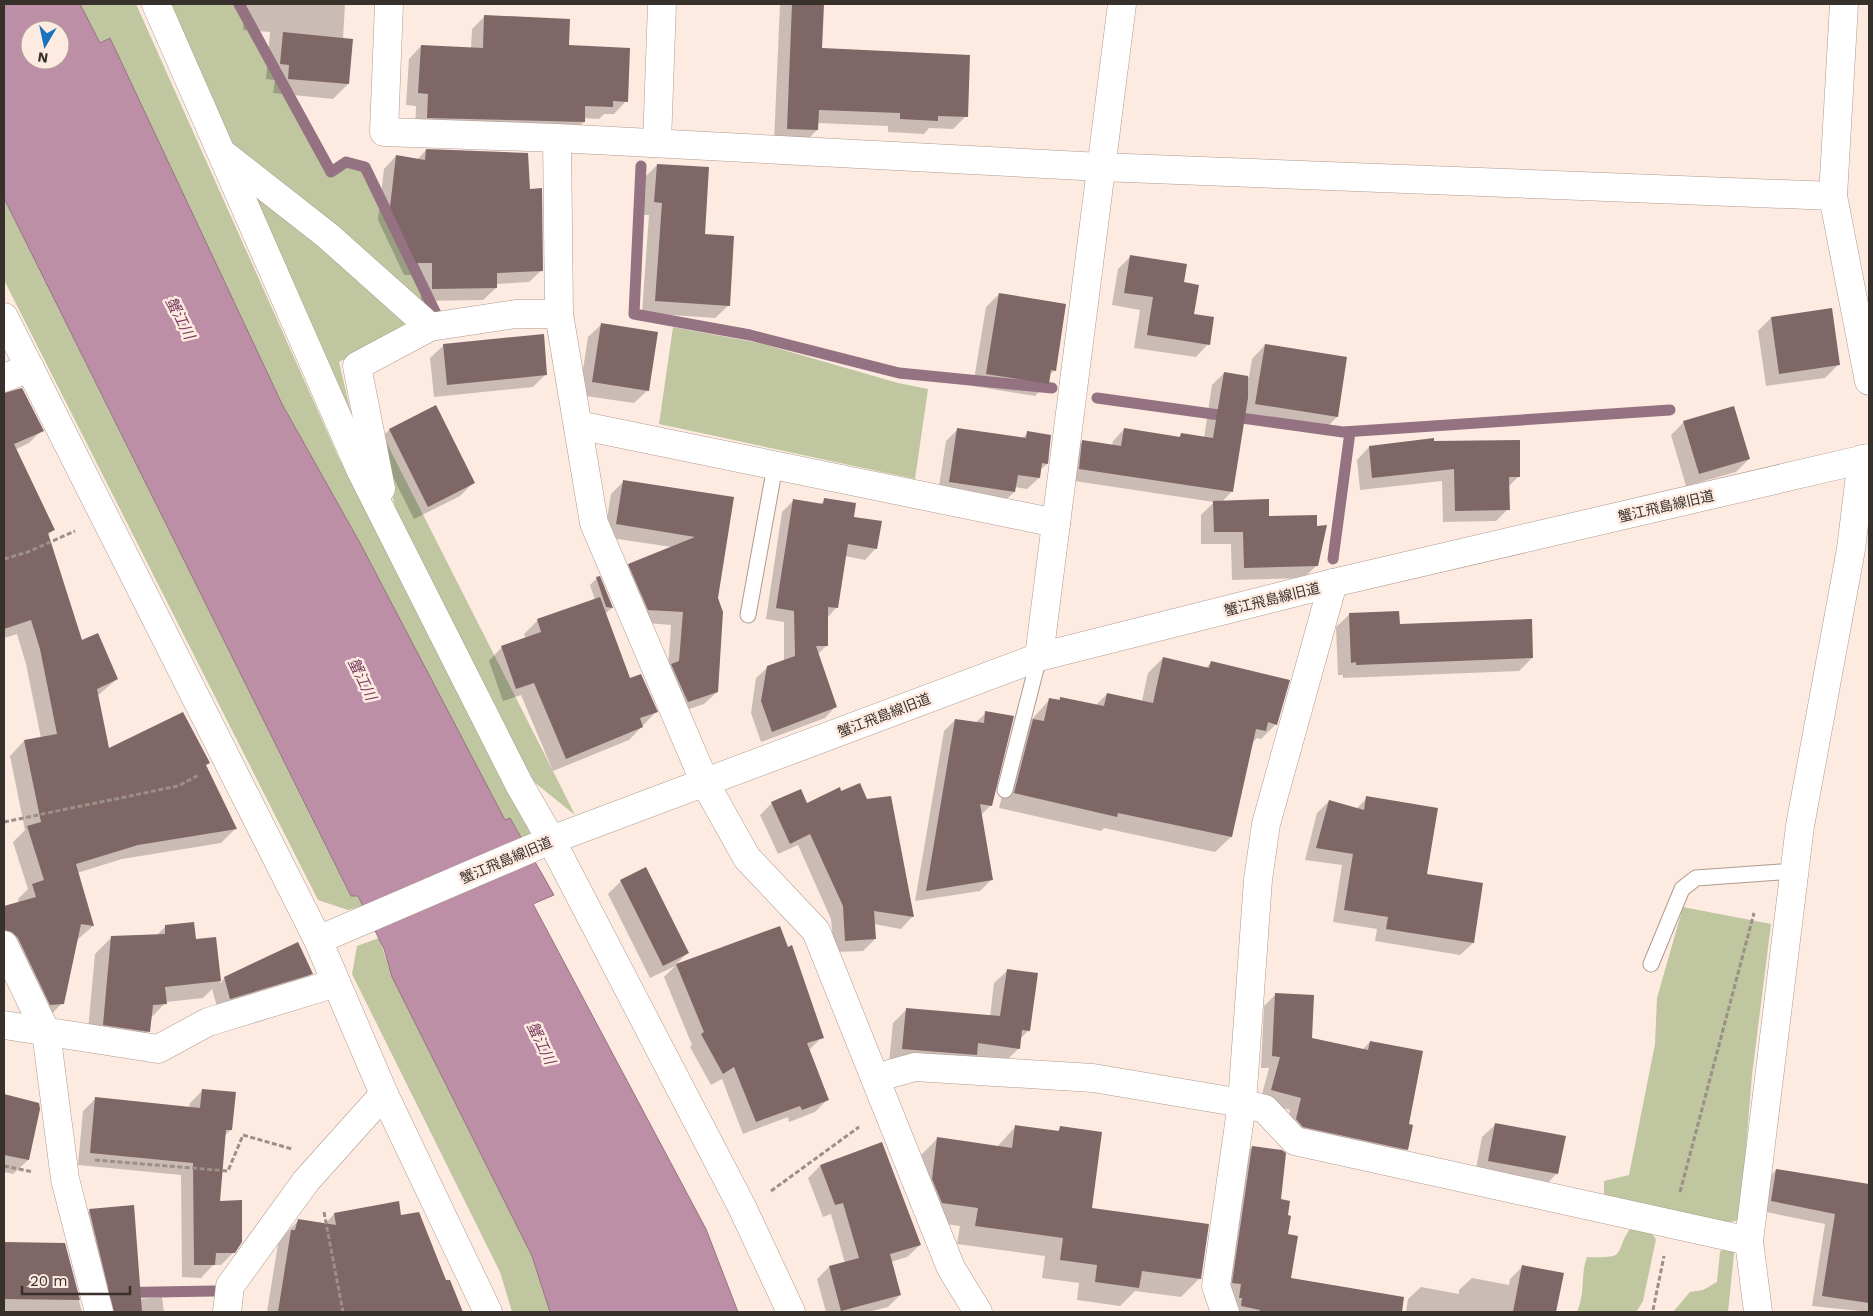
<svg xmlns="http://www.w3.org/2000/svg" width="1873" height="1316" font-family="'Work Sans','Noto Sans JP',sans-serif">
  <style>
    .green { fill: #bfc6a0 }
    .water { fill: #bd8fa6; stroke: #957281; fill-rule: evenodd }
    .shadow { fill: #0003 }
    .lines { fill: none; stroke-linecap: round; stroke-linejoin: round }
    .stream { stroke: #957281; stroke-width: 11 }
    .building { fill: #7e6766 }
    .lane-casing { stroke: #af9a8e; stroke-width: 17 }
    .street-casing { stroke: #af9a8e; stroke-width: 29 }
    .path { stroke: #9c8f87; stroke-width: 3; stroke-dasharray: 5 2.5; stroke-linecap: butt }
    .lane { stroke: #fff; stroke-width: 15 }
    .street { stroke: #fff; stroke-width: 28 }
    .labels { text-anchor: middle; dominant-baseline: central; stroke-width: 5; stroke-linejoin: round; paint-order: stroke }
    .street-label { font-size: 14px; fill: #38302b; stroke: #fdebe1 }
    .water-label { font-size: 15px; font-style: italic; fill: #773b5c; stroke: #fdebe1 }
  </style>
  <rect width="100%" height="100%" fill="#fdebe1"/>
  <g class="green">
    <polygon points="80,4 136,4 338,456 532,827 533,838 523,840 510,818 505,821 360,543 282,404 110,38 100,43"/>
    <polygon points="165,4 238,4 331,177 348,166 363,169 434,319 233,150"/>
    <polygon points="253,190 414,322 339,362 356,434"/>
    <polygon points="4,198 351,896 358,896 363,906 348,910 318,900 4,280"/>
    <polygon points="673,327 759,343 898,383 928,389 915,479 659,424"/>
    <polygon points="376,422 554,773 575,815 534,782 398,521"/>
    <polygon points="1683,907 1771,924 1752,1075 1740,1220 1714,1225 1616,1201 1604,1194 1604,1181 1629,1175 1655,1044 1657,998"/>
    <polygon points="379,938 392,977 532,1256 550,1312 512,1312 500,1272 352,974 357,946"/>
    <path d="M1633 1227 1650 1232 1656 1239 1643 1301 1637 1311 1577 1312C1586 1291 1580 1276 1587 1257 1595 1257 1605 1258 1613 1256 1623 1254 1621 1235 1633 1227Z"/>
    <polygon points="1728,1242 1735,1244 1728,1312 1673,1312 1690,1292 1703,1290 1717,1282 1720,1252"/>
  </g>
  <path class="water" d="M4 4H80L100 43 110 38 282 404 360 543 505 820 510 818 554 895 533 904 706 1229 738 1312H550L532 1256 392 977 384 949 358 896H351L4 198ZM30 30H60V60H30Z"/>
  <g class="shadow">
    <polygon points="240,4 345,4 343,39 348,84 333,99 273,93 275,80 266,79 270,32 243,30 244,4"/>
    <polygon points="780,4 823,4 821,50 966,116 953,129 929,128 924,134 888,132 888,126 817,123 817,130 804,143 774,142"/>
    <polygon points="485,16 568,46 626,101 614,114 604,114 599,119 584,118 584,122 571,134 415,130 416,106 406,105 409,59 421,46 471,49 472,29"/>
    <polygon points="426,150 542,270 529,282 496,284 496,288 483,300 421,301 420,275 404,275 378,220 384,169 396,156 417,160"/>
    <polygon points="657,165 703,235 729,305 715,318 642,313 649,215 641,215 644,178"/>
    <polygon points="1131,256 1182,283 1193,315 1208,344 1196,357 1134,348 1140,310 1112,305 1118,269"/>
    <polygon points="999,294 1055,370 1049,375 1048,383 1035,396 973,386 986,307"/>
    <polygon points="1771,318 1838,365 1825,378 1766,386 1758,331"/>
    <polygon points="602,324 648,390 634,403 579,395 588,337"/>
    <polygon points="444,345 546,374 533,387 434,397 430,358"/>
    <polygon points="1265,345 1337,417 1324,430 1244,417 1232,491 1222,502 1268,517 1317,565 1304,578 1232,580 1231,544 1201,544 1201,515 1214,502 1068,480 1071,453 1083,441 1112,446 1113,441 1124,429 1178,438 1181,435 1204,438 1212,385 1224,373 1249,377 1252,359"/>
    <polygon points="4,393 9,394 42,430 29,443 4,455"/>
    <polygon points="435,407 473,483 460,496 414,519 376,443 389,430"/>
    <polygon points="1684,422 1749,459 1736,472 1686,486 1671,435"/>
    <polygon points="958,429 1021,439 1028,433 1047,464 1040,470 1039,478 1027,489 1015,487 1014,492 1002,504 938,493 946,441"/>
    <polygon points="1433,440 1433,442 1519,476 1508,487 1508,509 1496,521 1443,522 1442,481 1360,490 1357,460 1369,447"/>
    <polygon points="20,459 53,530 47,536 81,642 117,679 97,696 108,750 205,765 235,829 221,843 122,859 77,873 93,926 77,940 62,1003 48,1018 4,956 4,907 19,903 18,899 28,889 13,842 25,830 10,756 24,741 41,738 26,664 17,634 4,638 4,464"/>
    <polygon points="624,481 733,498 717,598 717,692 704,704 675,714 668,669 671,625 636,622 617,578 629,565 672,547 604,537 611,494"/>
    <polygon points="825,500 852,518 876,548 865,560 845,556 836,608 827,618 827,645 818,654 836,706 825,718 761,742 751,713 756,678 768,667 784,661 784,622 766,619 782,512 793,501 819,505"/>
    <polygon points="597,578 612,608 605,614 629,679 656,712 629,740 553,771 521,695 503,701 489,661 502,647 526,639 524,634 538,620 595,600 590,585"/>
    <polygon points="1350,614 1399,626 1532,658 1519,671 1343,678 1343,675 1338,675 1336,627"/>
    <polygon points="1163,658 1206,668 1211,662 1276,724 1261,739 1257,738 1251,744 1231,837 1215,852 1104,828 1101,831 999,808 1018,735 1050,699 1058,701 1060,698 1095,706 1107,694 1142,701 1148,673"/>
    <polygon points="986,713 991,805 981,815 991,880 980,891 915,901 944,731 955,720 975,723"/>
    <polygon points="841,793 867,801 890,797 912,917 901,929 874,924 875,939 863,951 834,952 831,919 798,845 778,854 760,815 772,803 806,804"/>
    <polygon points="1367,798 1426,875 1473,943 1460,955 1375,941 1377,929 1333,922 1342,865 1305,860 1317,813 1329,801 1356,809"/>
    <polygon points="621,881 688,953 675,965 779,927 822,1037 809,1050 827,1100 815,1112 789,1122 788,1117 743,1134 722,1079 711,1085 690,1047 692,1045 664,977 675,966 650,978 608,894"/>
    <polygon points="165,927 195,941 215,939 220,983 225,978 312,973 300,985 218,1010 212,989 203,998 166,1002 150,1019 148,1031 132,1048 87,1041 95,954 112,937 156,936"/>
    <polygon points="1008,970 1029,1030 1020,1039 1018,1049 1005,1062 889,1062 893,1023 906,1010 990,1017 994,983"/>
    <polygon points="1276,994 1311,1039 1362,1050 1370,1042 1407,1125 1406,1149 1395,1161 1285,1132 1290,1110 1260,1102 1269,1068 1261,1068 1264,1006"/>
    <polygon points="203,1090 231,1130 224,1136 219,1202 234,1252 221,1265 213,1265 201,1278 182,1277 181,1175 78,1165 83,1111 96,1098 189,1108 190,1103"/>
    <polygon points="4,1096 38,1104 39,1109 28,1160 13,1174 4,1172"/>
    <polygon points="1496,1124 1557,1173 1544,1187 1475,1174 1482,1137"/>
    <polygon points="1016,1126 1057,1132 1060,1128 1090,1210 1200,1278 1181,1297 1135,1291 1120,1306 1077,1300 1079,1283 1042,1278 1045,1256 957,1244 960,1226 923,1221 919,1157 938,1138 997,1147"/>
    <polygon points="1252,1147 1279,1200 1289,1279 1353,1289 1350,1312 1222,1312 1234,1165"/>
    <polygon points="820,1166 920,1245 907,1257 891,1262 900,1295 888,1307 868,1312 826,1312 817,1279 829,1267 845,1263 831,1214 823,1217 808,1178"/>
    <polygon points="1776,1170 1869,1185 1869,1312 1812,1306 1825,1224 1761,1211 1766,1180"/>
    <polygon points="90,1210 140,1299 162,1297 164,1312 99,1312 76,1223"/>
    <polygon points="334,1214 400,1216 445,1282 449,1281 462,1312 267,1312 278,1244 285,1234 298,1221 324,1225"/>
    <polygon points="4,1244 64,1245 82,1312 4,1312"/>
    <polygon points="1523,1266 1563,1274 1555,1312 1406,1312 1408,1299 1421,1287 1459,1294 1459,1290 1472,1278 1509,1285 1510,1279"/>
  </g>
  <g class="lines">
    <g class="stream">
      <polyline points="239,4 331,172 346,162 365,167 439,320 446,319"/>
      <polyline points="641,166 634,314 750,335 899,373 1052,388"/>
      <polyline points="1097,398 1343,432 1670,410"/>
      <polyline points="1333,559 1350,432"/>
      <polyline points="99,1293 214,1291"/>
    </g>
  </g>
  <g class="building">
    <polygon points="792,4 824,4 822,48 970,55 968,117 938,116 938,121 900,119 900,113 819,110 818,130 787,129"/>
    <polygon points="484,15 570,19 569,45 630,48 628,102 613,101 613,107 585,106 585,122 427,118 428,94 418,93 421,45 483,48"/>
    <polygon points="283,32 353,39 349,84 288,79 289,65 280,64"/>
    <polygon points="426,149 528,153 530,189 542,188 543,271 497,273 497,288 432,289 432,263 416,263 390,207 396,155 425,160"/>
    <polygon points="657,164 709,167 705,234 734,236 730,306 655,301 662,203 654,202"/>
    <polygon points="1130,255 1187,264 1184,282 1199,285 1194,314 1214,317 1210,345 1147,335 1153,297 1124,293"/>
    <polygon points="999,293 1066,304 1056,371 1051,370 1049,384 986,374"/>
    <polygon points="1832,308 1840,365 1779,374 1771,317"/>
    <polygon points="601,323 658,332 649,391 592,382"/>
    <polygon points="544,334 547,375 447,385 443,344"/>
    <polygon points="1265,344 1347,357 1338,417 1255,404"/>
    <polygon points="1224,372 1248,376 1248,398 1233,492 1079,469 1082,440 1121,446 1124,428 1180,437 1181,433 1213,438"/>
    <polygon points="22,388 44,431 14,444 55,530 48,533 82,640 98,633 118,679 97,689 109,748 183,712 210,763 206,765 237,829 138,845 76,864 94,926 81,924 64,1004 50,1005 18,938 12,932 4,930 4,906 36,897 32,884 44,880 27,826 41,822 24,740 57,734 40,649 31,620 4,629 4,393"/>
    <polygon points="436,405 475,483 428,507 389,429"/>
    <polygon points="1734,406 1750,459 1699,474 1683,421"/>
    <polygon points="957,428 1026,438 1027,431 1051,435 1048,464 1042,463 1040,478 1018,475 1015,492 949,482"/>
    <polygon points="1434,438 1434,441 1520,440 1520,477 1509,477 1510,510 1455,511 1454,469 1372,478 1369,446"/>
    <polygon points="623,480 734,497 718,598 723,612 718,692 688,702 671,664 679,661 683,612 648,610 628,564 695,537 616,524"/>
    <polygon points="824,498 856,503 854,517 882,521 877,549 848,544 838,608 828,607 828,646 816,646 837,707 772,732 761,701 767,666 795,656 794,611 776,608 793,499 823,504"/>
    <polygon points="1269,499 1269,516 1317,515 1317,526 1327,525 1318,566 1244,568 1243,532 1214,532 1213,501"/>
    <polygon points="600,576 613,608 606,607 596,577"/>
    <polygon points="600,597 630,678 641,674 658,712 640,718 643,727 566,759 534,683 516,689 501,646 541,632 537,619"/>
    <polygon points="1399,611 1400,624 1532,619 1533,658 1356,665 1356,662 1351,663 1349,613"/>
    <polygon points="1163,657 1209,668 1211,661 1290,680 1277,725 1268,722 1266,731 1256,729 1232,837 1118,813 1117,817 1014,793 1033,719 1044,721 1049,698 1060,700 1060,697 1104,706 1107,693 1153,703"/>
    <polygon points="985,711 1014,716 992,806 980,804 993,880 926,891 955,719 984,723"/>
    <polygon points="860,783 867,799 891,796 914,917 874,911 876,939 845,941 843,906 810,834 790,844 771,802 801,789 807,803 840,787 841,791"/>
    <polygon points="1366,796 1438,808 1427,874 1483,883 1474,943 1386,929 1388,917 1344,910 1353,854 1316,848 1329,800 1364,810"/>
    <polygon points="646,867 689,953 663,966 620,880"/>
    <polygon points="194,922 196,939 216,937 221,981 165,987 167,1004 153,1005 150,1032 103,1025 111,936 165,934 165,925"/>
    <polygon points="780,926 788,947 792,945 824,1038 807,1043 829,1100 802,1110 800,1106 756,1122 734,1067 723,1074 701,1034 704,1032 676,964"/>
    <polygon points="298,942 313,974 230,999 224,977"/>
    <polygon points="1007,969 1038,973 1030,1031 1022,1030 1020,1049 978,1043 977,1055 902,1049 906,1008 1000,1016"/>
    <polygon points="1275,993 1314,995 1312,1038 1368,1050 1370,1041 1423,1051 1409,1124 1413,1125 1408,1150 1303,1127 1296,1119 1301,1098 1271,1090 1280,1057 1272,1056"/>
    <polygon points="202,1089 236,1092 232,1130 226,1130 220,1201 242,1200 242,1242 235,1253 216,1253 215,1265 194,1265 193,1163 90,1153 95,1097 200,1108"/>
    <polygon points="4,1094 39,1103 40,1109 29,1160 4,1155"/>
    <polygon points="1495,1123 1566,1136 1558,1174 1488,1161"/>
    <polygon points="1015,1125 1059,1131 1060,1126 1102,1132 1092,1208 1209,1224 1201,1279 1142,1271 1139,1288 1095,1282 1097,1265 1060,1260 1063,1238 975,1226 978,1208 942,1203 932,1179 937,1137 1012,1148"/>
    <polygon points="882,1142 921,1245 890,1254 901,1295 841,1311 829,1266 859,1258 843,1203 835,1205 820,1165"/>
    <polygon points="1252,1146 1282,1150 1286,1153 1281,1199 1290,1201 1288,1215 1291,1216 1288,1234 1298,1236 1291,1278 1404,1297 1402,1312 1259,1312 1260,1310 1241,1306 1242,1298 1239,1298 1241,1284 1232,1283"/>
    <polygon points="1776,1169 1869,1184 1869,1303 1822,1296 1835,1214 1771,1201"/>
    <polygon points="399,1201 401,1215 419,1212 446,1280 450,1280 463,1312 278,1312 291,1230 295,1230 298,1219 336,1225 334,1213"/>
    <polygon points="134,1205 142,1312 114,1312 89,1209"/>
    <polygon points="4,1242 65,1243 80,1300 4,1299"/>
    <polygon points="1522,1265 1564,1273 1556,1312 1513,1312"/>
  </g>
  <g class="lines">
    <defs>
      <g id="lane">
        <polyline points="748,615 775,466"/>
        <polyline points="1005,790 1039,657"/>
        <polyline points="1651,964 1682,889 1696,878 1795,871"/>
      </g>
      <g id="street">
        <polyline points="156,4 361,471 519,784 551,840 742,1207 791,1312"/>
        <polyline points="389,4 384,132 557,138 1101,167 1833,196"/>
        <polyline points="1844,4 1833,196 1869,381"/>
        <polyline points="557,138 559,314 594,523 705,783 747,858 816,931 951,1268 978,1312"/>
        <polyline points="657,143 662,4"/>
        <polyline points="222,153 328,236 430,327"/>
        <polyline points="4,317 318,940 384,1094 488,1312"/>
        <polyline points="4,378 30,368"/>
        <polyline points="578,425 1056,523"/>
        <polyline points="381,489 357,366 430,327 516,314 559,314"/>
        <polyline points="1039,657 1122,4"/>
        <polyline points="318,940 551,840 1039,657 1333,583 1869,458"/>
        <polyline points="4,945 46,1032 65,1179 99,1312"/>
        <polyline points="4,1025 158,1049 208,1022 336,983"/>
        <polyline points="875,1078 915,1067 1093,1078 1242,1103 1265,1109 1295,1141 1749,1241"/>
        <polyline points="227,1312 230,1286 306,1181 384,1094"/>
        <polyline points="1225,1312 1216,1286 1242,1103 1258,880 1266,824 1333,583"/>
        <polyline points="1758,1312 1749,1241 1800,826 1851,549 1862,459"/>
      </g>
    </defs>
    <use href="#lane" class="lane-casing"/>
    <use href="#street" class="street-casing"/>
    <g class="path">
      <polyline points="4,559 28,552 75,531"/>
      <polyline points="4,822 178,786 199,775"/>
      <polyline points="95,1160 228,1171 243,1135 292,1149"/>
      <polyline points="4,1166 33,1172"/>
      <polyline points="771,1191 859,1127"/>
      <polyline points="1680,1192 1754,913"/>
      <polyline points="324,1212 343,1312"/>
      <polyline points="1653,1310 1664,1256"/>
    </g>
    <use href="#lane" class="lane"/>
    <use href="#street" class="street"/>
  </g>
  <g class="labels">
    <g class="street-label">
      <text transform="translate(1666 506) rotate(-13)">蟹江飛島線旧道</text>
      <text transform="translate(1272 599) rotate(-14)">蟹江飛島線旧道</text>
      <text transform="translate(884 715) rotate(-21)">蟹江飛島線旧道</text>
      <text transform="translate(506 860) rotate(-23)">蟹江飛島線旧道</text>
    </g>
    <g class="water-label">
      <text transform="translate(180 318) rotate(63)">蟹江川</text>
      <text transform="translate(362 679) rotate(64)">蟹江川</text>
      <text transform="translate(541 1043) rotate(64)">蟹江川</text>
    </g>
  </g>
  <rect width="1873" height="1316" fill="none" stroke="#38302b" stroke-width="10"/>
  <g transform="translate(45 45) rotate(189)"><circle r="24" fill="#fdebe1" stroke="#aea098"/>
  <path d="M0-4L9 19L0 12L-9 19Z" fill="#1772bf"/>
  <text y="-8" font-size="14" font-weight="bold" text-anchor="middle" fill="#38302b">N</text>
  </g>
  <path d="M22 1286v8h108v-8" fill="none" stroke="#38302b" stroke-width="2.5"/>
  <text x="30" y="1286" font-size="15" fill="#38302b" stroke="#fdebe1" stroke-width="4" paint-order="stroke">20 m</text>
</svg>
